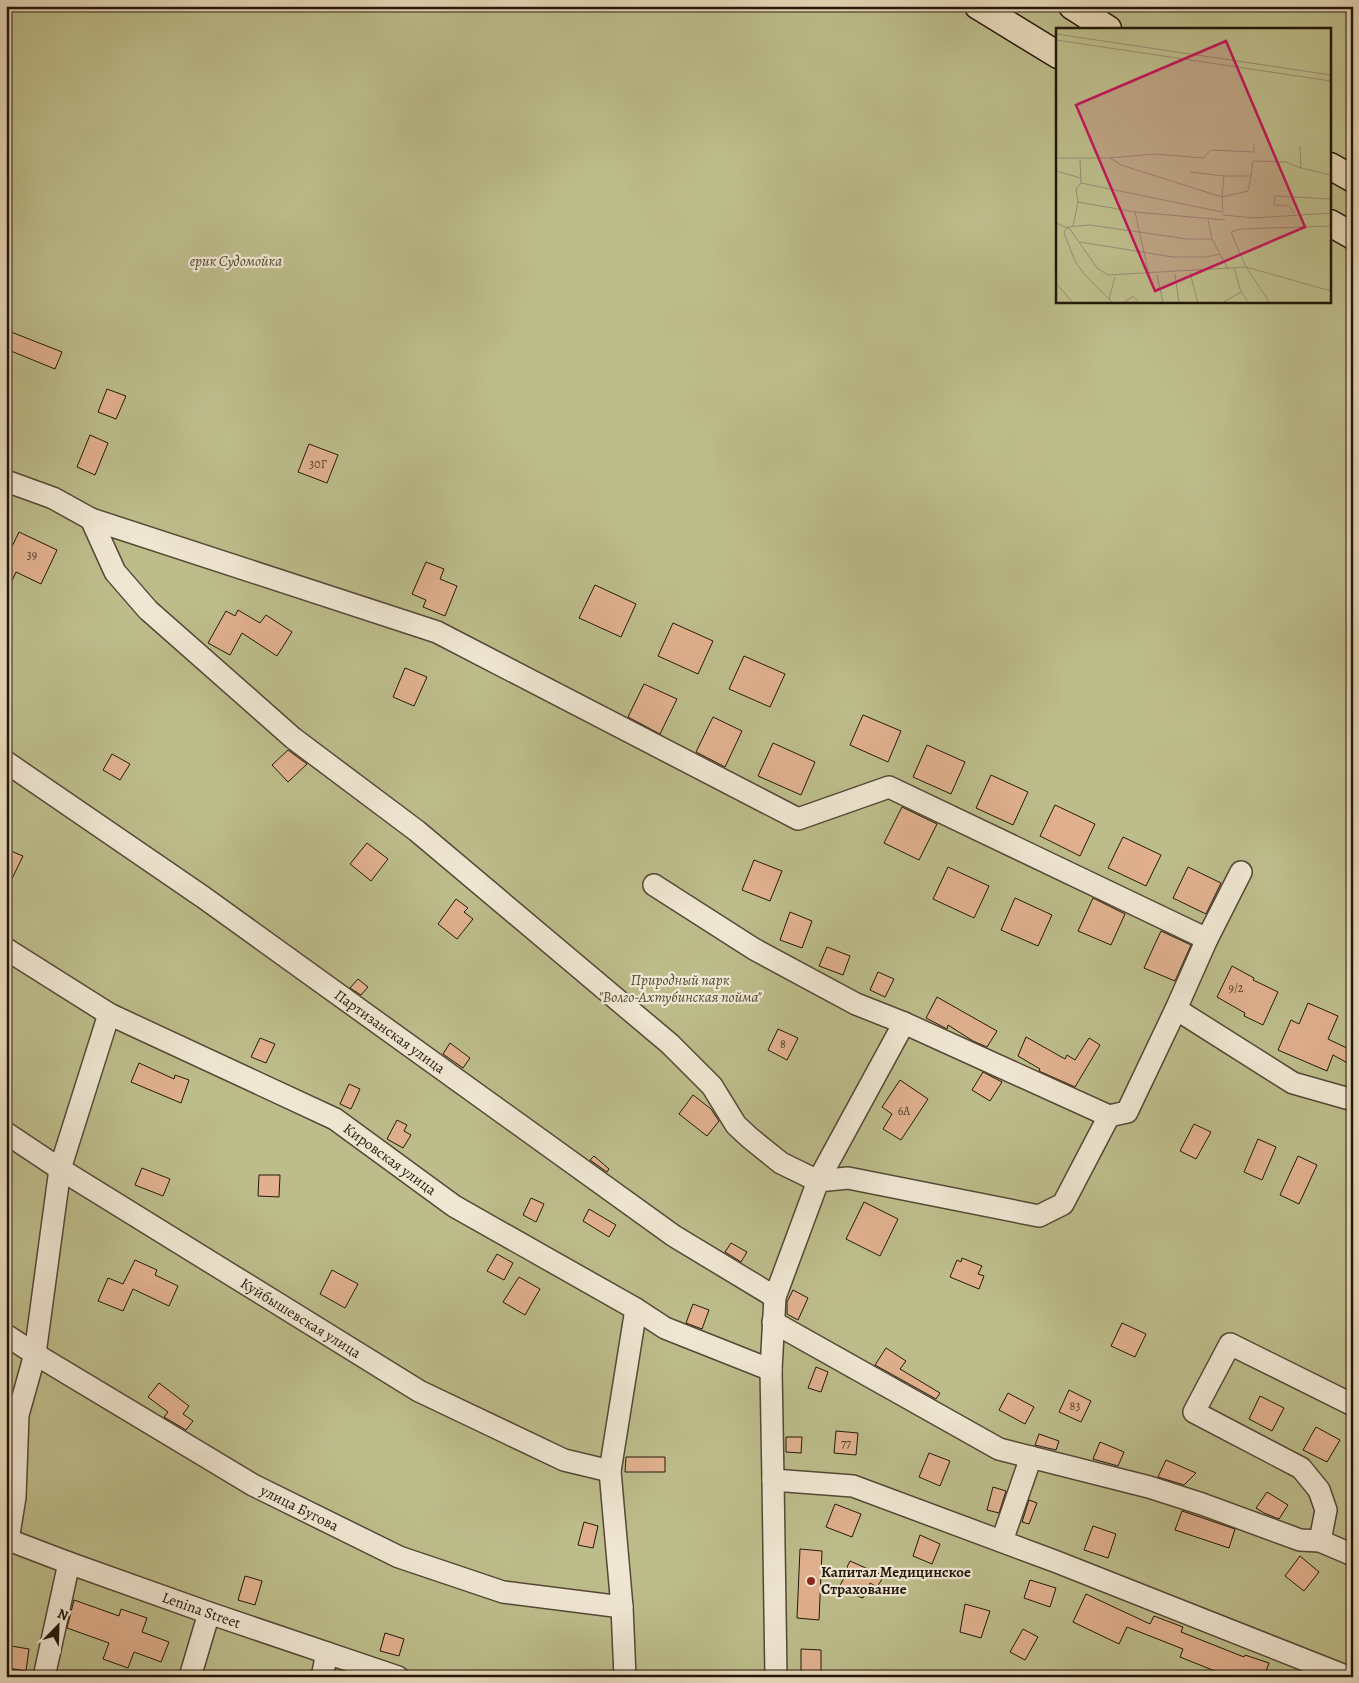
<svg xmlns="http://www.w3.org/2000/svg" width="1359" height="1683" font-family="Alegreya,serif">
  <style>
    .green { fill: #bdbd8b; stroke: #706a4a; fill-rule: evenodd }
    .building { fill: #e1b18f; stroke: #24180a }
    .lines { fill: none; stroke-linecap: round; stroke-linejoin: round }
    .minor-casing { stroke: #554836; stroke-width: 24 }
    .major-casing { stroke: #24180a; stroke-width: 29 }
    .minor { stroke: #f0e7d3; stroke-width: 21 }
    .major { stroke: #e8dabb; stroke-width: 26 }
    .poi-dot { fill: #8f2418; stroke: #f0e7d3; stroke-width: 2 }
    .labels { text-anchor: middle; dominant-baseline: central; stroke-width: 4.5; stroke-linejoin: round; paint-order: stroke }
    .number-label { font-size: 12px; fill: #533e2b }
    .park-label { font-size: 15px; font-style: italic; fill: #524a31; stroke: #f0e7d3 }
    .street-label { font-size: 15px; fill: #24180a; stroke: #f0e7d3 }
    .poi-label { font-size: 15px; font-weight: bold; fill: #24180a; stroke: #f0e7d3; text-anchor: start }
    .inset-road { fill: none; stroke: #9a8c74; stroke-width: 1 }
    .view { fill: #c2185b; fill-opacity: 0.15; stroke: #c2185b; stroke-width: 2.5 }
    .inset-edge { fill: none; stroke: #24180a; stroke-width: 2.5 }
  </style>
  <rect width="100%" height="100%" fill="#e8dabb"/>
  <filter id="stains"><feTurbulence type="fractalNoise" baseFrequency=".004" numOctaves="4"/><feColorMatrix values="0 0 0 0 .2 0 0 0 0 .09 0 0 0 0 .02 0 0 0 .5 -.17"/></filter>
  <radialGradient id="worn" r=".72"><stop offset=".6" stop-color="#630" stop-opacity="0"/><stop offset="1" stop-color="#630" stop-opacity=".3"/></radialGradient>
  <path class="green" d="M6 6H1353V1677H6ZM1058 29H1330V301H1058Z"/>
  <g class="building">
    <polygon points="6,330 62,352 55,369 6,349"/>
    <polygon points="107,389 126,396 116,419 98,412"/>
    <polygon points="90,435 108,443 95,475 77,467"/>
    <polygon points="309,444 338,455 327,483 298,472"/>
    <polygon points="19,532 57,550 41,584 16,572 6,594 6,559"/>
    <polygon points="426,562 444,569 440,579 457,586 445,616 423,607 426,600 412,594"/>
    <polygon points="595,585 636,604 621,637 579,618"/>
    <polygon points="238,610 260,623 266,615 292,632 277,656 242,633 230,655 208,643 226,611 235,616"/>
    <polygon points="673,623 713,641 698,674 658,656"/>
    <polygon points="744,656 785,674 770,707 729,689"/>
    <polygon points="405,668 427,677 414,706 393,697"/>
    <polygon points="644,684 677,699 660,734 628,717"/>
    <polygon points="863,715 901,731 888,762 850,745"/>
    <polygon points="713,717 742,731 725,767 696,752"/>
    <polygon points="773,743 815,762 801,795 758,776"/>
    <polygon points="927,745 965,762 951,794 913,777"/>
    <polygon points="288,750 307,764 288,782 272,765"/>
    <polygon points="112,754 130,764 120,780 103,770"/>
    <polygon points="991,775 1028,792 1013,825 976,808"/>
    <polygon points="1055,805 1095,824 1080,856 1040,836"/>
    <polygon points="902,807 937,824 919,860 884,843"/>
    <polygon points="1123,837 1161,855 1146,886 1108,868"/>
    <polygon points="367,843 388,859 371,881 350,864"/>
    <polygon points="6,849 23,856 6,891"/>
    <polygon points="754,860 782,871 770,901 742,890"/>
    <polygon points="948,867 989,886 974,918 933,899"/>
    <polygon points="1188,867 1221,883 1206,914 1173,898"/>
    <polygon points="1015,898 1052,915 1038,946 1001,930"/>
    <polygon points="1093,898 1125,914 1111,945 1078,931"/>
    <polygon points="456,899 468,908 464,912 473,919 457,939 438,924"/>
    <polygon points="790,912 812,921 802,948 780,940"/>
    <polygon points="1161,931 1191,945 1175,981 1144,968"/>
    <polygon points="827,947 850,956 843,975 819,966"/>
    <polygon points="1232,966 1254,978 1253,980 1278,992 1263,1025 1244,1016 1245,1013 1217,997"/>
    <polygon points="878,972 894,979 885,997 870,990"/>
    <polygon points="358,979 368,987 361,995 350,988"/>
    <polygon points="937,997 997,1031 987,1047 973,1041 948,1025 947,1029 926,1018"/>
    <polygon points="1308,1003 1338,1016 1328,1039 1353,1051 1353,1066 1333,1055 1327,1071 1278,1050 1291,1020 1299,1024"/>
    <polygon points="778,1029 798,1038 787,1060 768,1050"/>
    <polygon points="1026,1037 1065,1059 1067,1055 1075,1060 1089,1038 1100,1045 1075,1087 1039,1071 1040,1069 1018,1056"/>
    <polygon points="260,1038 275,1044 266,1063 251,1057"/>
    <polygon points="450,1043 470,1058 463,1068 443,1054"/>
    <polygon points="139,1063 174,1079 175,1075 189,1080 181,1103 131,1082"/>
    <polygon points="983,1072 1002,1082 990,1101 972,1090"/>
    <polygon points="900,1080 928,1099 901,1140 883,1129 892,1114 882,1107"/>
    <polygon points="349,1084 360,1089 351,1109 340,1104"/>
    <polygon points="693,1095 711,1109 719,1121 707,1136 679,1114"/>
    <polygon points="397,1120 407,1125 404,1131 411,1135 403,1148 387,1139"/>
    <polygon points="1194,1124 1211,1132 1196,1159 1180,1151"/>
    <polygon points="1258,1139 1276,1147 1262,1180 1244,1172"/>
    <polygon points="594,1156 609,1169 607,1172 590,1160"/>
    <polygon points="1298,1156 1317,1165 1299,1204 1280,1195"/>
    <polygon points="142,1168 170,1179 163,1196 135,1185"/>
    <polygon points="259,1175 280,1175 279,1197 258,1196"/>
    <polygon points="531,1198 544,1204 536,1222 523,1215"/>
    <polygon points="864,1202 898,1219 880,1256 846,1239"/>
    <polygon points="589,1209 616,1225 609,1237 583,1221"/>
    <polygon points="731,1243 747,1252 741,1262 725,1252"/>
    <polygon points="497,1254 513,1263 504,1280 487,1271"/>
    <polygon points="962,1258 982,1266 978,1274 984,1276 979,1289 950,1277 957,1260 961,1262"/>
    <polygon points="135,1260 157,1270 155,1275 178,1286 169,1306 133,1289 123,1311 98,1301 108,1278 123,1284"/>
    <polygon points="332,1270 358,1284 345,1308 320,1294"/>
    <polygon points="519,1277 540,1289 525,1315 503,1302"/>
    <polygon points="793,1290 808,1298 798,1320 787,1314 787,1302"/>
    <polygon points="693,1304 709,1310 702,1329 686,1323"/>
    <polygon points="1122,1323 1146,1334 1135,1357 1111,1346"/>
    <polygon points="886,1348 906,1361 900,1369 940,1393 936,1399 875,1365"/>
    <polygon points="816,1367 828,1372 821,1392 808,1388"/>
    <polygon points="159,1383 189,1406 183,1414 193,1421 186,1430 164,1417 168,1412 148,1397"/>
    <polygon points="1069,1390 1091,1401 1081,1422 1059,1412"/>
    <polygon points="1008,1393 1034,1407 1025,1424 999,1410"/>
    <polygon points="1260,1396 1284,1408 1272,1431 1249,1419"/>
    <polygon points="1316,1427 1340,1440 1327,1462 1303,1450"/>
    <polygon points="836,1431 858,1433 856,1455 834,1453"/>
    <polygon points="1039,1434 1059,1441 1056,1450 1035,1445"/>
    <polygon points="786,1437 802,1437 801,1453 786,1452"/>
    <polygon points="1100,1442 1124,1452 1118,1466 1093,1459"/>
    <polygon points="929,1453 950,1461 940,1486 919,1477"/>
    <polygon points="626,1457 665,1457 665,1472 625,1472"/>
    <polygon points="1166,1460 1196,1473 1184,1485 1158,1477"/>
    <polygon points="993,1487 1006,1491 999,1513 987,1510"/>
    <polygon points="1267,1492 1288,1505 1279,1519 1264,1513 1256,1508"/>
    <polygon points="1029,1500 1037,1503 1029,1524 1022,1522"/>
    <polygon points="835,1504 861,1514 852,1537 826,1527"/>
    <polygon points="1182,1511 1235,1529 1229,1548 1175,1530"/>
    <polygon points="584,1522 598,1526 593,1548 578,1545"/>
    <polygon points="1093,1526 1116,1534 1108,1558 1084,1550"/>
    <polygon points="920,1535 940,1544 932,1564 913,1556"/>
    <polygon points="800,1549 822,1551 819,1620 797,1618"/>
    <polygon points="1300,1556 1319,1572 1304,1591 1285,1576"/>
    <polygon points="850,1561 884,1576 877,1587 870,1583 863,1598 838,1589 849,1569 847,1567"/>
    <polygon points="245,1576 262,1581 255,1605 238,1600"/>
    <polygon points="1030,1580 1056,1588 1050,1607 1024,1598"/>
    <polygon points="1086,1594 1150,1624 1154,1616 1183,1627 1181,1632 1244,1657 1245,1655 1269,1663 1264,1677 1230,1677 1180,1657 1183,1649 1127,1627 1119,1644 1073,1622"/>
    <polygon points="74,1600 119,1616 121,1609 147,1618 142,1632 169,1642 161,1662 134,1652 128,1668 103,1659 109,1643 67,1628"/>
    <polygon points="965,1604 990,1611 981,1638 960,1632"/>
    <polygon points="1023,1629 1038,1637 1025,1660 1010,1652"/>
    <polygon points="385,1633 404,1639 399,1656 380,1651"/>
    <polygon points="11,1646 29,1649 26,1671 8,1668"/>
    <polygon points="801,1649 821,1650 821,1677 801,1677"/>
  </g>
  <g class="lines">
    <defs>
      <g id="minor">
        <polyline points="6,481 53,498 91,519"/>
        <path id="s1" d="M6 762 203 897 674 1236 775 1297"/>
        <polyline points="654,885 754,949 856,1004 904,1023 818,1181 781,1163 750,1138 736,1125 712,1086 670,1044 417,831 293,738 148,610 115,572 91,519 437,632 798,819 889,787 1207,939 1241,872"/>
        <path id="s2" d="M6 949 109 1014 335 1119 454 1206 636 1309 665 1328 771 1370"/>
        <polyline points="1176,1009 1207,939"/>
        <polyline points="1109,1116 1127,1112 1176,1009 1293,1083 1353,1100"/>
        <path id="s3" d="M6 1133 60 1169 419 1391 564 1460 610 1471"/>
        <polyline points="773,1322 999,1449 1149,1487 1202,1504 1300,1540 1320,1541 1353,1555"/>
        <path id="s4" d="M6 1335 35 1354 253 1485 399 1557 503 1592 622 1607"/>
        <polyline points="773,1480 771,1370 775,1297 818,1181 848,1178 1039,1216 1063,1204 1109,1116 904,1023"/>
        <path id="s5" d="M6 1539 69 1563 209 1613 398 1677"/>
        <polyline points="8,1540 15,1497 18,1415 35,1354 60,1169 109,1014"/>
        <polyline points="1002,1541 1031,1457"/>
        <polyline points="1320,1541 1326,1510 1319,1490 1301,1468 1194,1412 1230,1344 1353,1405"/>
        <polyline points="44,1677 69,1563"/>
        <polyline points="190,1677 209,1613"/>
        <polyline points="322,1677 327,1653"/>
        <polyline points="625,1677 622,1607 610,1471 636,1309"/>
        <polyline points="776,1677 773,1480 853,1486 1057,1562 1348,1677"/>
      </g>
      <g id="major">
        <polyline points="978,6 1058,55"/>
        <polyline points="1072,6 1108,29"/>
        <polyline points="1330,166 1353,179"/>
        <polyline points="1330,223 1353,236"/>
      </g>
    </defs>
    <use href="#minor" class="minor-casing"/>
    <use href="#major" class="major-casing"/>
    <use href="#minor" class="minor"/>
    <use href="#major" class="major"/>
  </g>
  <circle class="poi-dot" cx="811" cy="1581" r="5"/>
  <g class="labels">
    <g class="number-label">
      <text x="318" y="464">30Г</text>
      <text x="32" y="555">39</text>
      <text x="1236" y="988">9/2</text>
      <text x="783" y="1044">8</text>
      <text x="904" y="1111">6А</text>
      <text x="1075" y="1406">83</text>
      <text x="846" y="1443">77</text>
    </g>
    <g class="park-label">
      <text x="236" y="261">ерик Судомойка</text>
      <text x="680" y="980">Природный парк<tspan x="680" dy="17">"Волго-Ахтубинская пойма"</tspan></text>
    </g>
    <g class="street-label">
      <text stroke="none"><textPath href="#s1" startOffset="469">Партизанская улица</textPath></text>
      <text stroke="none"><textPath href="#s2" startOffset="439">Кировская улица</textPath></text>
      <text stroke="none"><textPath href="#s3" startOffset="348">Куйбышевская улица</textPath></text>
      <text stroke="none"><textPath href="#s4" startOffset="341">улица Бугова</textPath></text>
      <text stroke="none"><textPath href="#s5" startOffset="208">Lenina Street</textPath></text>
    </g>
    <g class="poi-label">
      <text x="821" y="1572">Капитал Медицинское<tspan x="821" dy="17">Страхование</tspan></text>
    </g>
  </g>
  <g transform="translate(1056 28)">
    <rect width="275" height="275" fill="#e8dabb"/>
    <path d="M0 0H275V275H0Z" fill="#bdbd8b"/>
    <path class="inset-road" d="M0 6 275 47M0 12 275 53M244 118 245 140 275 147M0 130H54M0 143 25 150M134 144 168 148 166 169 65 137 54 130 98 126 147 130 155 122 198 124V115M195 148 197 133 230 134 245 140M25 155 166 184M22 174 79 184 169 192M79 184 93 247M167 185 166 169 192 163 195 148H168M238 185 233 178 218 177 219 168 275 171M167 187 198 190 275 185M152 192 156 211 172 241M0 195 14 201 41 240 52 247 190 239 275 263M17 198 22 174 20 161 25 155 24 131M24 214 117 229H150L164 226M178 240 185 264 193 275M134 245 142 275M119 246 123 275M101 247 107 275M0 255 17 275M53 271 59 249M57 275 28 246 19 233 8 205 11 199 34 197 131 211H156M67 275 77 268 83 275M166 275 185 264M214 275 190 239 175 204 184 201 275 198"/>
    <path class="view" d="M170 13 249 199 99 263 20 77Z"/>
    <rect width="275" height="275" class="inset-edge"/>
  </g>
  <rect width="1359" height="1683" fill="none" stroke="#e8dabb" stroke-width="25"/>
  <rect x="8" y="8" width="1344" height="1668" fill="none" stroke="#24180a" stroke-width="2.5"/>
  <rect x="12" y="12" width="1334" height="1658" fill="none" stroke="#24180a"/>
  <g transform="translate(58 1626) rotate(23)" stroke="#f0e7d3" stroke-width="4" paint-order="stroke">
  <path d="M0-4L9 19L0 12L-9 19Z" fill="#24180a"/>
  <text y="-8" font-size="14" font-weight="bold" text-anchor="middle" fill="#24180a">N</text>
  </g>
  <rect width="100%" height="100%" filter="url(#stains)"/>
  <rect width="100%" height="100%" fill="url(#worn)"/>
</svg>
